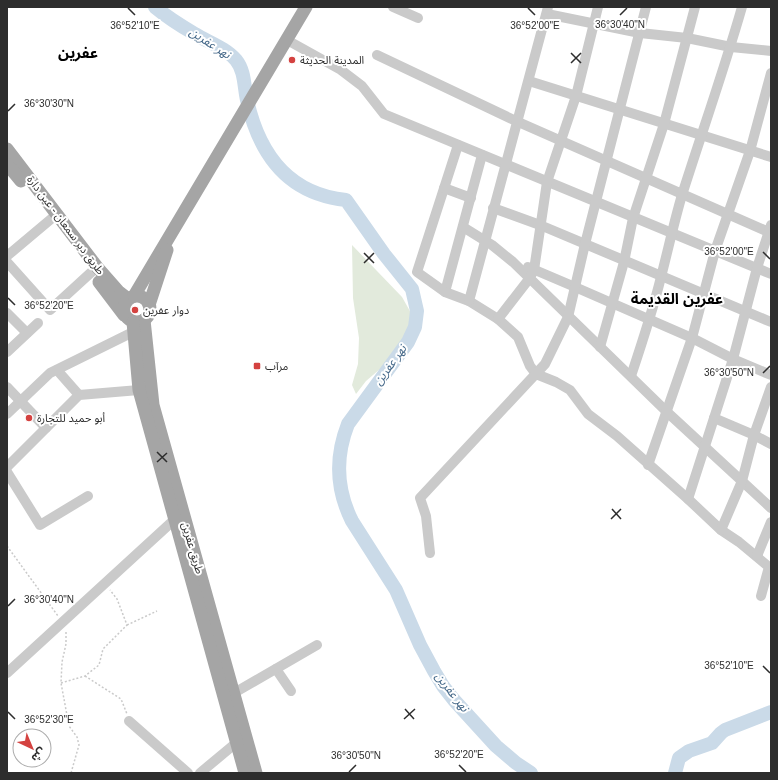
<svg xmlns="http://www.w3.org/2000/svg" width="778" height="780" font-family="Arial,'Noto Sans Arabic',sans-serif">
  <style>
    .green { fill: #e2eadc }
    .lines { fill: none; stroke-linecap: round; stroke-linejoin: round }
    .river { stroke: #cadae8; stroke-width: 14 }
    .path { stroke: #cacaca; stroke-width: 1.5; stroke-dasharray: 2 2; stroke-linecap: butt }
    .minor { stroke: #cacaca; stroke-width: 10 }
    .major { stroke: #a5a5a5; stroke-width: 13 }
    .ticks { fill: none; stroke: #2d2d2d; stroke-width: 1.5 }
    .poi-dot { fill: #d44240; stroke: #fff; stroke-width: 1.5 }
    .labels { text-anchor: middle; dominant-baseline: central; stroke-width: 4; stroke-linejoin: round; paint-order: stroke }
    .poi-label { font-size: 11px; fill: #2d2d2d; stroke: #fff; text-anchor: start }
    .street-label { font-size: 11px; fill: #2d2d2d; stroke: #fff }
    .water-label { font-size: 12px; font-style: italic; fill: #436788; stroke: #fff }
    .district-label { font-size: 15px; font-weight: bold; fill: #000; stroke: #fff }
    .ticks-label { font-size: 10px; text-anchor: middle; fill: #2d2d2d; stroke: #fff; stroke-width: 4; stroke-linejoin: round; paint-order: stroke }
  </style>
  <rect width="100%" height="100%" fill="#fff"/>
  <polygon class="green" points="352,245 402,297 411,313 410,333 380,369 366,381 356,394 352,385 358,364 359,338 353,298"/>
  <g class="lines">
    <g class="river">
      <path d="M155 7C167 17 181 26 195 34 208 42 226 48 236 60 245 71 244 87 247 100 259 154 288 194 346 200L384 254 412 289 417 311 415 327 408 342 348 424C335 457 336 489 352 521L396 590 420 645 434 671 443 686 454 700 496 746 516 763 531 773"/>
      <polyline points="675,773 679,758 689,751 712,743 721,733 725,730 771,712"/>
    </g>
    <g class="path">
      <polyline points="7,546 58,616"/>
      <polyline points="127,625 157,611"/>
      <polyline points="66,632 66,644 62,662 61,683 69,726 77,737 79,745 71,773"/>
      <polyline points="85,676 121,699 127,714"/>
      <polyline points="61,683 85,676 99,665 103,649 127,625 117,599 110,590"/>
    </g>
    <g class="minor">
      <polyline points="393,7 418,18"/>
      <polyline points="547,14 640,33 687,38 731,47 771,51"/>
      <polyline points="287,40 341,70 362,86 384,114 771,274"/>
      <polyline points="377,55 516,121 771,233"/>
      <polyline points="529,81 771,157"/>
      <polyline points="458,145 417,272 445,292 482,155"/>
      <polyline points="444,188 471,198"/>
      <polyline points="493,208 540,225 771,322"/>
      <polyline points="463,227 492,245 513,262 667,412 771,508"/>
      <polyline points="7,256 57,214"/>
      <polyline points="7,262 50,310 97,267"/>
      <polyline points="528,267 575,287 692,338 733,359 771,375"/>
      <polyline points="445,292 469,301 498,319 518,337 530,366 536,374 556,382 570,390 588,414 617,436 688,499 721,530 739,542 769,567 761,596"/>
      <polyline points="469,301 548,7"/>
      <polyline points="7,313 27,333"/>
      <polyline points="498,319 529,279 534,270 547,182 576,96 598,7"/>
      <polyline points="600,347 624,262 633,218 664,124 695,7"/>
      <polyline points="7,352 38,323"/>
      <polyline points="57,370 79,395"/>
      <path d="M631 376C642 343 653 310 661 277 668 250 674 222 682 195 702 132 724 70 742 7"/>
      <polyline points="7,387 46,428"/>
      <polyline points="7,414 50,373 135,331"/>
      <polyline points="714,418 754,435 771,444"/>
      <polyline points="648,465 692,338 715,251 750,151 771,73"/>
      <polyline points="7,467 79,395 139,390"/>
      <polyline points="7,472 40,525 88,496"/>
      <polyline points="688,499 733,359 757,268 771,225"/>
      <polyline points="721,530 742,481 754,435 771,387"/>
      <polyline points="430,553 426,516 420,498 545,364 568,317 585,244 646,7"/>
      <polyline points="757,556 771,522"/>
      <polyline points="276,669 291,691"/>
      <polyline points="7,673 174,520"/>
      <polyline points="234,693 317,645"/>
      <polyline points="129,721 188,773"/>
      <polyline points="200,773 236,743"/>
    </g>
    <g class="major">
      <polyline points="7,149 97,267 119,292 128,299"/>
      <polyline points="7,164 21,181"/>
      <polyline points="99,282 124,315"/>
      <circle cx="137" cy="309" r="13"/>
      <polyline points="134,296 306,7"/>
      <polyline points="149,305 167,250"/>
      <polyline points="144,320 153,405 256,773"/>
      <polyline points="133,322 139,390 245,773"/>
    </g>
  </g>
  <path class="ticks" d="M128 8 135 15M528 8 535 15M620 15 627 8M571 53 581 63M571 63 581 53M8 111 15 104M763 252 770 259M364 253 374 263M364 263 374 253M8 298 15 305M763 373 770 366M157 452 167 462M157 462 167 453M612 509 621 519M611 519 621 509M8 606 15 599M763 666 770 673M405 709 414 719M8 712 15 719M404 719 415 709M459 765 466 772M349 772 356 765"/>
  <g class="poi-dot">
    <circle cx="292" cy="60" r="4"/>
    <circle cx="135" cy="310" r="4"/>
    <rect x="253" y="362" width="8" height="8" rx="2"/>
    <circle cx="29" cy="418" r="4"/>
  </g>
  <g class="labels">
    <g class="poi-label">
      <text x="300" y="60">المدينة الحديثة</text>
      <text x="143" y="310">دوار عفرين</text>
      <text x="265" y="366">مرآب</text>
      <text x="37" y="418">أبو حميد للتجارة</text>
    </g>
    <g class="street-label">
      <text transform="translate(66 225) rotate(53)">طريق دير سمعان - عين دارة</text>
      <text transform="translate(193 548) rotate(74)">طريق عفرين</text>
    </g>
    <g class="water-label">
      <text transform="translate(210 43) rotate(33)">نهر عفرين</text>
      <text transform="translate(390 365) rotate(-54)">نهر عفرين</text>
      <text transform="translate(452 692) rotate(52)">نهر عفرين</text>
    </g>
    <g class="district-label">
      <text x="78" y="52">عفرين</text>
      <text x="677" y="298">عفرين القديمة</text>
    </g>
  </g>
  <g class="ticks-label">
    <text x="620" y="28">36°30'40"N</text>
    <text x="135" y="29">36°52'10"E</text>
    <text x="535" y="29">36°52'00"E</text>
    <text x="49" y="107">36°30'30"N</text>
    <text x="729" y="255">36°52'00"E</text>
    <text x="49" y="309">36°52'20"E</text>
    <text x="729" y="376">36°30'50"N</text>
    <text x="49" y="603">36°30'40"N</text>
    <text x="729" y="669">36°52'10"E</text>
    <text x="49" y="723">36°52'30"E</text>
    <text x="459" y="758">36°52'20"E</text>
    <text x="356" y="759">36°30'50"N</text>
  </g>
  <rect width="778" height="780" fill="none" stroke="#2d2d2d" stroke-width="16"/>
  <g transform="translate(32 748) rotate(136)"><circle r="19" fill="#ffffff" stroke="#ababab"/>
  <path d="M0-3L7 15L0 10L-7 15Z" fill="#d44240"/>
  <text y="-6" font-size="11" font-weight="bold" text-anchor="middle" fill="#2d2d2d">ش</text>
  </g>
</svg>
